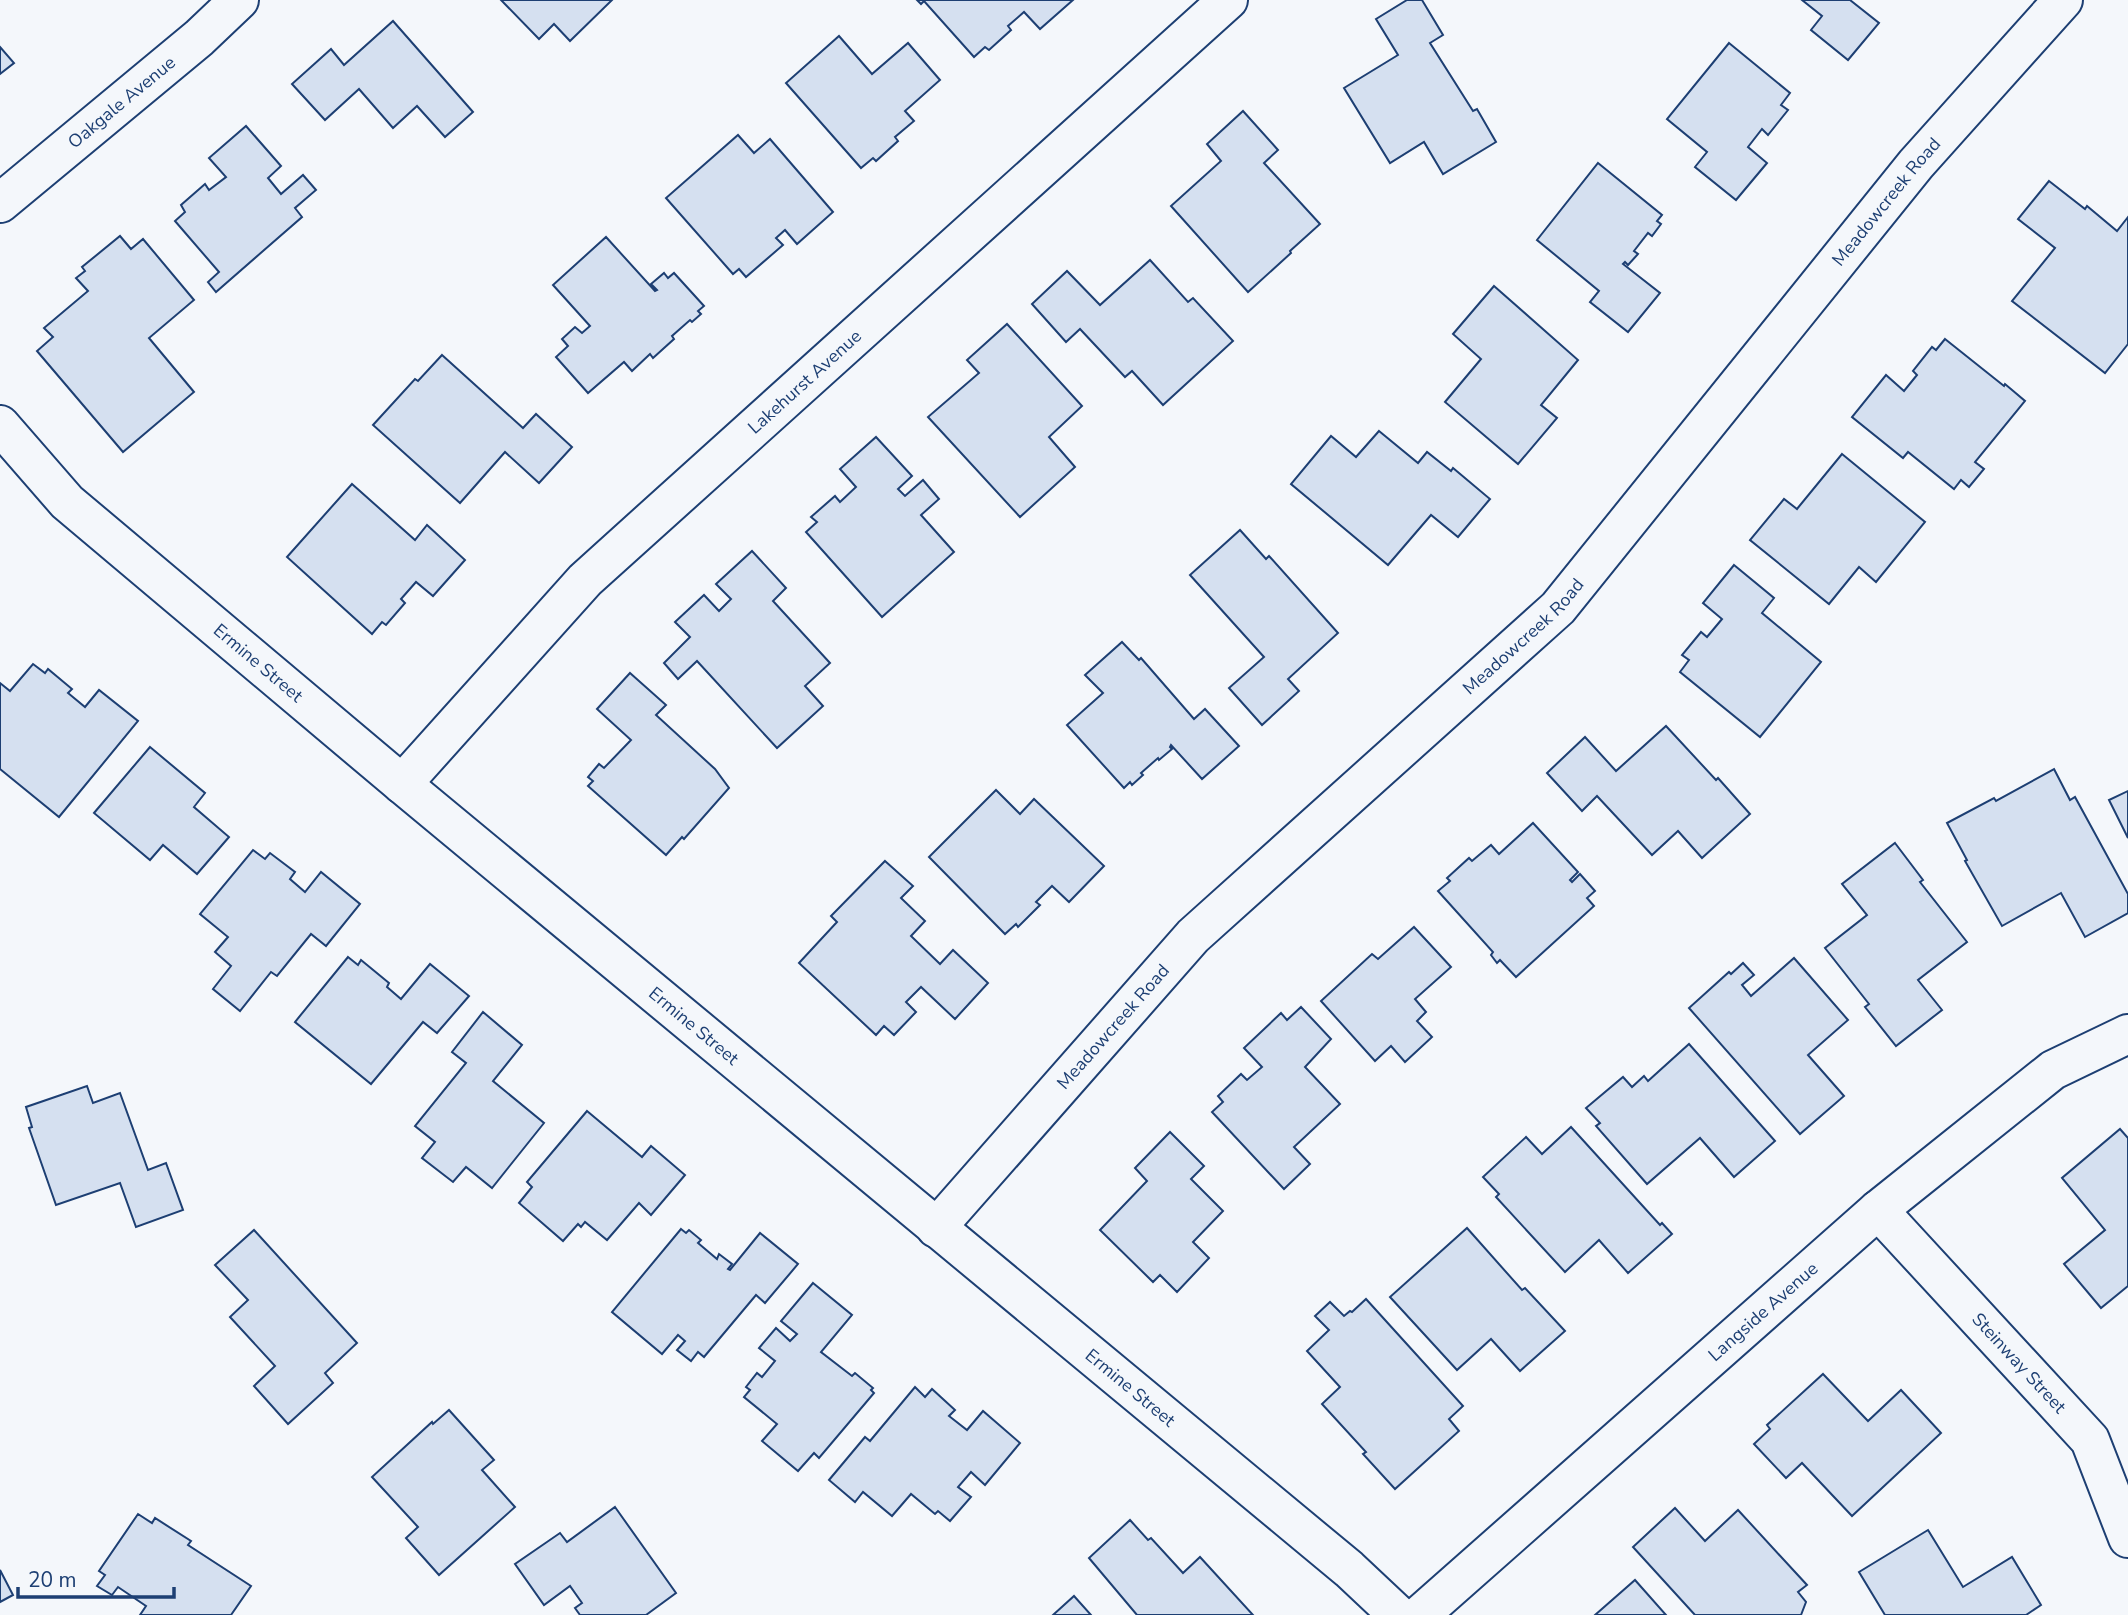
<svg xmlns="http://www.w3.org/2000/svg" width="2128" height="1615" font-family="'Nunito Sans',sans-serif">
  <style>
    .building { fill: #d5e0f0; stroke: #1d3f73; stroke-width: 2 }
    .lines { fill: none; stroke-linecap: round; stroke-linejoin: round }
    .minor-casing { stroke: #1d3f73; stroke-width: 42 }
    .minor { stroke: #f4f7fb; stroke-width: 38 }
    .labels { text-anchor: middle; dominant-baseline: central; stroke-width: 5; stroke-linejoin: round; paint-order: stroke }
    .street-label { font-size: 18px; fill: #1d3f73; stroke: #f4f7fb }
  </style>
  <rect width="100%" height="100%" fill="#f4f7fb"/>
  <g class="building">
    <polygon points="501,0 612,0 570,41 554,24 539,39"/>
    <polygon points="917,0 1073,0 1040,29 1024,12 1008,26 1011,30 989,50 985,47 974,57 924,1 921,4"/>
    <polygon points="1407,0 1422,0 1443,35 1430,43 1473,111 1477,109 1496,142 1443,174 1424,142 1390,163 1344,88 1398,55 1376,19"/>
    <polygon points="1802,0 1850,0 1879,23 1848,60 1811,30 1822,16"/>
    <polygon points="393,21 473,112 445,137 417,106 393,128 359,89 325,120 292,84 331,49 344,65"/>
    <polygon points="839,36 872,74 908,43 940,80 905,111 914,121 895,137 898,141 876,161 873,158 861,168 786,83"/>
    <polygon points="1729,43 1790,93 1781,105 1788,110 1768,135 1762,129 1748,147 1767,163 1736,200 1695,167 1707,152 1667,119"/>
    <polygon points="0,47 14,63 0,74"/>
    <polygon points="1243,111 1278,150 1264,163 1320,224 1290,251 1291,253 1248,292 1171,206 1221,161 1207,144"/>
    <polygon points="246,126 281,166 268,178 281,194 303,175 316,190 295,208 302,217 216,292 208,282 219,272 175,221 185,212 181,205 205,184 209,190 226,177 209,158"/>
    <polygon points="738,135 754,153 770,139 833,212 797,244 785,230 776,238 783,245 746,277 739,269 733,274 666,198"/>
    <polygon points="1598,163 1662,215 1657,221 1661,224 1652,236 1648,233 1634,251 1638,254 1628,265 1625,262 1623,264 1660,293 1628,332 1590,302 1599,291 1537,240"/>
    <polygon points="2049,181 2085,209 2087,206 2117,231 2128,217 2128,344 2105,373 2012,301 2055,248 2018,219"/>
    <polygon points="120,236 131,249 143,239 194,300 149,338 194,392 123,452 37,351 53,337 44,328 88,291 76,278 85,271 82,267"/>
    <polygon points="606,237 655,291 657,290 651,284 664,273 668,278 674,273 704,306 698,311 701,314 692,322 690,320 672,336 674,339 653,358 650,354 632,371 624,362 588,393 556,357 568,346 562,339 575,327 582,333 590,326 553,285"/>
    <polygon points="1150,260 1188,302 1193,298 1233,341 1163,405 1132,371 1125,377 1080,329 1066,342 1032,304 1067,271 1100,305"/>
    <polygon points="1494,286 1578,360 1541,405 1557,418 1518,464 1445,402 1481,359 1453,334"/>
    <polygon points="1007,324 1082,406 1049,437 1075,467 1020,517 928,417 979,373 967,360"/>
    <polygon points="1945,339 2004,386 2005,384 2025,401 1975,462 1984,469 1969,487 1961,480 1954,489 1908,452 1903,458 1852,417 1886,375 1904,391 1917,375 1913,371 1932,347 1936,350"/>
    <polygon points="442,355 523,428 536,414 572,447 539,483 505,452 460,503 373,425 415,379 418,381"/>
    <polygon points="1379,431 1418,463 1427,452 1451,471 1453,468 1490,499 1458,537 1431,515 1388,565 1291,484 1331,436 1356,457"/>
    <polygon points="876,437 912,476 898,489 905,496 923,480 939,499 921,515 954,552 882,617 806,532 817,522 811,517 835,496 840,502 856,487 840,469"/>
    <polygon points="1842,454 1925,522 1876,582 1859,567 1829,604 1750,540 1784,499 1797,509"/>
    <polygon points="352,484 415,540 427,525 465,560 433,596 416,582 401,599 405,603 386,625 382,622 372,634 287,557"/>
    <polygon points="1240,530 1266,559 1269,556 1338,633 1288,679 1299,691 1262,725 1229,688 1264,657 1190,575"/>
    <polygon points="752,551 786,588 773,601 830,663 805,686 823,706 777,748 697,661 678,679 664,663 690,637 675,622 704,595 719,611 731,599 716,584"/>
    <polygon points="1734,565 1774,598 1762,613 1821,662 1760,737 1680,672 1689,660 1682,655 1701,632 1707,637 1722,619 1703,603"/>
    <polygon points="1122,642 1139,660 1141,658 1194,719 1205,709 1239,746 1202,779 1171,745 1170,747 1172,749 1159,760 1158,758 1141,773 1143,775 1132,785 1130,782 1124,788 1067,725 1103,693 1085,675"/>
    <polygon points="33,664 45,673 48,669 72,689 68,693 85,707 99,690 138,721 59,817 0,769 0,683 10,691"/>
    <polygon points="630,673 666,705 656,715 715,769 729,788 684,839 682,837 666,855 588,786 593,781 588,777 599,764 604,768 631,740 597,709"/>
    <polygon points="1666,726 1716,780 1718,778 1750,814 1702,858 1678,831 1652,855 1597,796 1582,811 1547,773 1585,737 1616,771"/>
    <polygon points="150,747 205,793 194,807 229,837 197,874 163,845 150,860 94,813"/>
    <polygon points="2054,769 2070,800 2075,797 2128,894 2128,913 2085,937 2061,893 2002,926 1965,861 1967,860 1947,823 1994,798 1996,801"/>
    <polygon points="996,790 1020,814 1034,799 1104,866 1069,902 1052,886 1036,902 1040,905 1018,927 1016,924 1005,934 929,857"/>
    <polygon points="2128,791 2128,838 2109,800"/>
    <polygon points="1533,823 1578,872 1570,880 1572,882 1580,874 1595,891 1587,898 1594,906 1516,977 1500,960 1497,963 1491,955 1493,952 1438,891 1450,881 1447,878 1469,858 1472,861 1491,845 1499,854"/>
    <polygon points="1895,843 1923,880 1920,882 1967,942 1918,980 1942,1010 1896,1046 1865,1007 1869,1004 1825,948 1867,915 1842,884"/>
    <polygon points="253,850 265,859 270,853 295,872 290,879 305,892 321,872 360,904 326,946 311,934 277,976 271,972 240,1011 213,989 231,966 215,952 228,937 200,914"/>
    <polygon points="885,861 913,886 901,898 925,921 911,936 940,964 953,950 988,983 955,1019 921,987 906,1002 916,1012 894,1035 884,1026 876,1035 799,963 837,922 831,916"/>
    <polygon points="1414,927 1451,967 1415,999 1426,1012 1417,1021 1432,1037 1405,1062 1391,1046 1375,1061 1321,1001 1372,954 1378,959"/>
    <polygon points="348,957 358,965 361,960 389,983 387,987 401,999 430,964 469,996 437,1033 423,1022 371,1084 295,1022"/>
    <polygon points="1794,958 1848,1020 1808,1055 1844,1096 1800,1134 1689,1008 1729,972 1731,974 1743,963 1754,975 1742,985 1751,996"/>
    <polygon points="1301,1007 1331,1039 1305,1067 1340,1104 1294,1147 1310,1164 1284,1189 1212,1112 1223,1102 1218,1096 1241,1074 1247,1080 1262,1067 1244,1048 1281,1013 1287,1020"/>
    <polygon points="483,1012 522,1045 493,1081 544,1123 492,1188 466,1167 453,1182 422,1158 435,1142 415,1126 466,1063 452,1052"/>
    <polygon points="1689,1044 1775,1141 1734,1177 1700,1138 1647,1184 1596,1126 1600,1123 1586,1108 1623,1077 1632,1087 1644,1076 1648,1081"/>
    <polygon points="87,1086 93,1103 120,1093 148,1170 166,1163 183,1210 136,1227 120,1183 56,1205 29,1128 32,1127 26,1107"/>
    <polygon points="587,1111 642,1157 651,1146 685,1175 651,1215 639,1203 607,1240 585,1222 581,1227 578,1224 563,1241 519,1203 532,1187 527,1182"/>
    <polygon points="1571,1127 1660,1225 1662,1223 1672,1234 1628,1273 1599,1240 1565,1272 1496,1197 1499,1194 1483,1177 1526,1137 1542,1154"/>
    <polygon points="2120,1129 2128,1138 2128,1286 2101,1308 2064,1264 2105,1230 2062,1178"/>
    <polygon points="1170,1132 1204,1166 1191,1179 1223,1211 1193,1242 1209,1258 1177,1292 1160,1275 1153,1282 1100,1230 1147,1181 1135,1168"/>
    <polygon points="1467,1228 1522,1290 1525,1288 1565,1331 1520,1371 1491,1339 1457,1370 1390,1297"/>
    <polygon points="681,1229 686,1233 689,1230 701,1240 698,1243 717,1259 719,1254 732,1264 728,1269 730,1270 760,1233 798,1264 765,1303 756,1295 704,1357 698,1352 691,1361 677,1350 685,1341 678,1335 662,1354 612,1312"/>
    <polygon points="254,1230 357,1343 325,1373 333,1383 288,1424 254,1386 275,1366 230,1317 248,1300 215,1265"/>
    <polygon points="813,1283 852,1315 821,1352 852,1376 855,1373 873,1388 871,1390 874,1393 819,1458 814,1453 798,1471 762,1441 777,1424 744,1397 750,1390 746,1387 757,1373 762,1377 775,1361 759,1348 776,1328 790,1341 797,1334 781,1321"/>
    <polygon points="1366,1299 1463,1406 1449,1419 1459,1431 1395,1489 1363,1454 1366,1452 1322,1404 1340,1387 1307,1351 1329,1330 1315,1316 1330,1302 1344,1316 1350,1311 1352,1312"/>
    <polygon points="1823,1374 1868,1421 1901,1390 1941,1433 1852,1516 1802,1463 1786,1478 1754,1444 1770,1429 1767,1425"/>
    <polygon points="915,1387 925,1397 932,1389 955,1410 949,1416 967,1430 983,1411 1020,1443 985,1485 971,1472 958,1487 971,1497 950,1521 938,1511 935,1514 911,1494 892,1516 863,1492 855,1502 829,1480 865,1437 870,1441"/>
    <polygon points="449,1410 494,1460 482,1470 515,1507 439,1575 406,1538 418,1527 372,1477 432,1422 433,1424"/>
    <polygon points="615,1507 676,1593 646,1615 580,1615 575,1608 582,1603 570,1586 544,1605 515,1564 560,1533 567,1542"/>
    <polygon points="1675,1508 1705,1541 1738,1510 1807,1585 1798,1592 1806,1602 1801,1615 1695,1615 1633,1547"/>
    <polygon points="138,1514 152,1523 155,1518 191,1541 188,1545 251,1586 231,1615 140,1615 146,1606 118,1587 112,1595 97,1586 105,1575 99,1571"/>
    <polygon points="1130,1520 1148,1540 1151,1538 1183,1573 1200,1557 1253,1615 1137,1615 1089,1558"/>
    <polygon points="1928,1530 1963,1587 2012,1557 2041,1605 2026,1615 1885,1615 1859,1572"/>
    <polygon points="0,1570 13,1595 0,1602"/>
    <polygon points="1635,1580 1666,1615 1595,1615"/>
    <polygon points="1074,1596 1091,1615 1053,1615"/>
  </g>
  <g class="lines">
    <defs>
      <g id="minor">
        <path id="s1" d="M0 203 199 38 239 0"/>
        <path id="s2" d="M0 425 67 502 402 784 1349 1569 1398 1615"/>
        <path id="s3" d="M402 784 585 580 1228 0"/>
        <path id="s4" d="M1878 1210 2090 1440 2128 1538"/>
        <path id="s5" d="M936 1228 1193 936 1558 608 1916 164 2063 0"/>
        <path id="s6" d="M1420 1615 1878 1210 2053 1070 2128 1034"/>
      </g>
    </defs>
    <use href="#minor" class="minor-casing"/>
    <use href="#minor" class="minor"/>
  </g>
  <g class="labels">
    <g class="street-label">
      <text stroke="none"><textPath href="#s1" startOffset="158">Oakgale Avenue</textPath></text>
      <text stroke="none"><textPath href="#s5" startOffset="1402">Meadowcreek Road</textPath></text>
      <text stroke="none"><textPath href="#s3" startOffset="570">Lakehurst Avenue</textPath></text>
      <text stroke="none"><textPath href="#s5" startOffset="835">Meadowcreek Road</textPath></text>
      <text stroke="none"><textPath href="#s2" startOffset="352">Ermine Street</textPath></text>
      <text stroke="none"><textPath href="#s2" startOffset="919">Ermine Street</textPath></text>
      <text stroke="none"><textPath href="#s5" startOffset="268">Meadowcreek Road</textPath></text>
      <text stroke="none"><textPath href="#s6" startOffset="458">Langside Avenue</textPath></text>
      <text stroke="none"><textPath href="#s4" startOffset="208">Steinway Street</textPath></text>
      <text stroke="none"><textPath href="#s2" startOffset="1486">Ermine Street</textPath></text>
    </g>
  </g>
  <path d="M18 1587v10h156v-10" fill="none" stroke="#1d3f73" stroke-width="3.5"/>
  <text x="28" y="1587" font-size="21" fill="#1d3f73" stroke="#f4f7fb" stroke-width="5" paint-order="stroke">20 m</text>
</svg>
